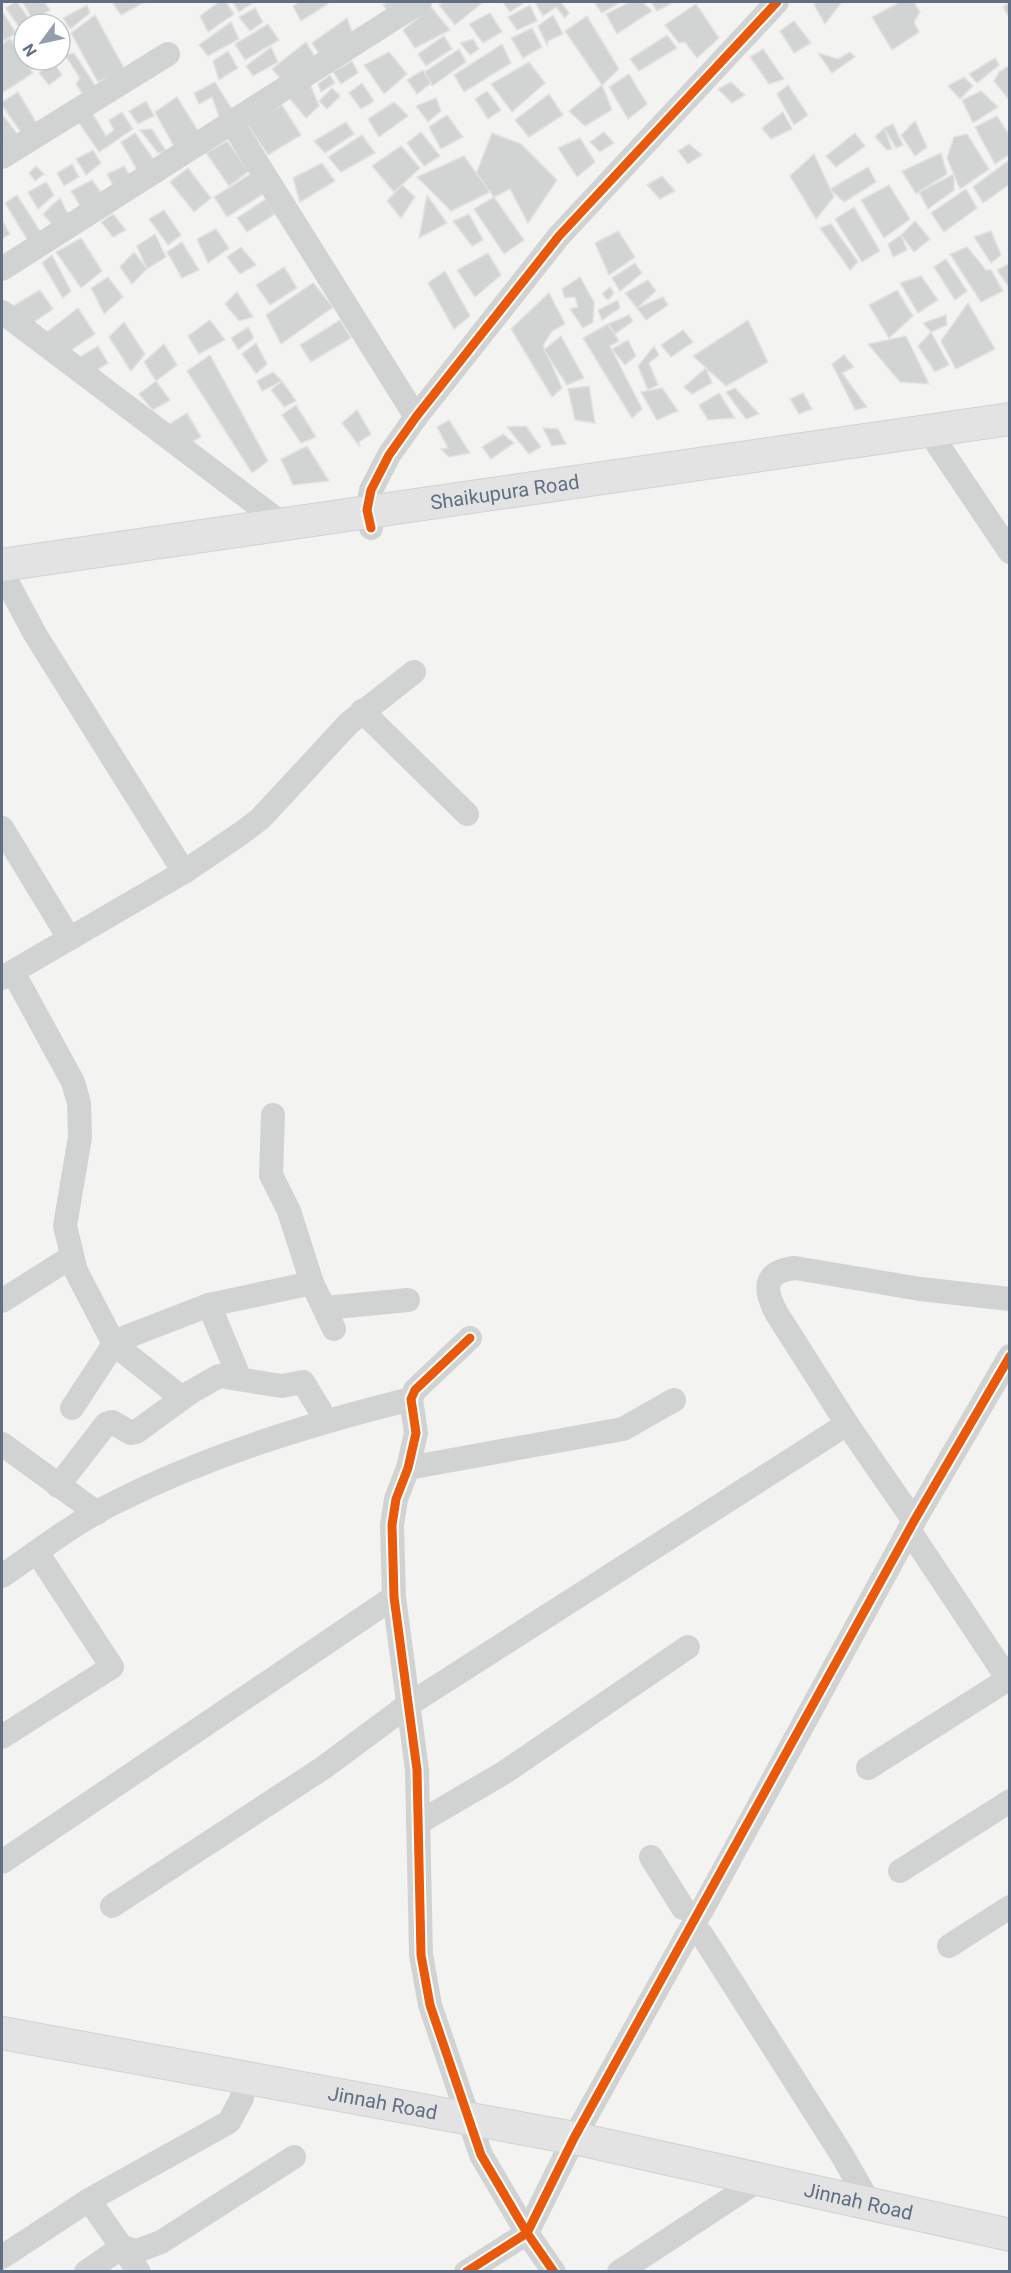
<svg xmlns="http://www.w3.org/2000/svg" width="1011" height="2273" font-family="Roboto,sans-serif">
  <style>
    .building { fill: #d2d4d3; stroke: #e2e3e1; stroke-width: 1.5 }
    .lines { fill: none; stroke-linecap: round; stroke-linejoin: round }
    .major-casing { stroke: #cfd1d2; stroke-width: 34 }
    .minor { stroke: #d1d2d2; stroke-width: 24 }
    .major { stroke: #e3e3e3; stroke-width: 32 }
    .minor-bridge { stroke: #d1d2d2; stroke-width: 24 }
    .cycleway-casing { stroke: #fff; stroke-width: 13 }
    .cycleway { stroke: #e8590c; stroke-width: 9 }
    .labels { text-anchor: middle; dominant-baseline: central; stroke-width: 6; stroke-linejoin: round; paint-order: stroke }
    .street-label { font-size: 20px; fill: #616f85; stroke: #fff }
  </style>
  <rect width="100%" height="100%" fill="#f3f4f1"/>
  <g class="building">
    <polygon points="15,2 17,2 32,23 24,24 21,30 6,8"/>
    <polygon points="25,2 44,2 50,10 33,20 23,3"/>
    <polygon points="112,2 145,2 121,15"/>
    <polygon points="219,2 226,2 234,14 208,32 200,16"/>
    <polygon points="233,2 254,2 239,12"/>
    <polygon points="299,2 327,2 328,4 301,21 293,6"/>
    <polygon points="388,2 412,2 391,15 383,5"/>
    <polygon points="444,2 483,2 455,25 439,5"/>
    <polygon points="503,2 525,2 510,12"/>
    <polygon points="538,2 561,2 569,13 565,18 556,7 543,16 536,4"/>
    <polygon points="594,2 619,2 619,3 602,13"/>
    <polygon points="630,2 642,2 652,11 617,34 606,14"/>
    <polygon points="651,2 674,2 657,11"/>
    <polygon points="816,2 842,2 825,24 814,5"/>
    <polygon points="900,2 914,2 920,12 914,22 919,32 892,50 872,17"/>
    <polygon points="1010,2 1010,19 1003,7"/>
    <polygon points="696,4 719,38 697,58 685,42 679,43 665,25"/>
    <polygon points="87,5 90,13 70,29 63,18"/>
    <polygon points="530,5 537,21 517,30 508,17"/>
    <polygon points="431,7 450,30 415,48 403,30"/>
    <polygon points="255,8 263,22 250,31 239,17"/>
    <polygon points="2,11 16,33 4,41 2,37"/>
    <polygon points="490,13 502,32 483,43 469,24"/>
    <polygon points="95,15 125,70 98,82 71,33"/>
    <polygon points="553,15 563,34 548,41 547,45 538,26"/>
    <polygon points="587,16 619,69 602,85 565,31"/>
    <polygon points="347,18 353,35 321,57 312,43"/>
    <polygon points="794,21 811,43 794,53 780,31"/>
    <polygon points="231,22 239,39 208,56 199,45"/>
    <polygon points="268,24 279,40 245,60 235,44"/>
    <polygon points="532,28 542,47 523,58 511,38"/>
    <polygon points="667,35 677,48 639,71 630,59"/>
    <polygon points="444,36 452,49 426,66 418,54"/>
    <polygon points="10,38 33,73 2,93 2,45"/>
    <polygon points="473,39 479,49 470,55 460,43"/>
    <polygon points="306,42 316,59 285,83 272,69"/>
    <polygon points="502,44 511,63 464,92 454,75"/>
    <polygon points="271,47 278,62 253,76 246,66"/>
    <polygon points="459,49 466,62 432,86 424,72"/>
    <polygon points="763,49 784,79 769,84 750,57"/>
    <polygon points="228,51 238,68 219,80 213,61"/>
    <polygon points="389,52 407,74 384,94 364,65"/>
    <polygon points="850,52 855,57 832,73 818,53 838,59"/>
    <polygon points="74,53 96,87 84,96 76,84 80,78 65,55"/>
    <polygon points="995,58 999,65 977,83 969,74"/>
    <polygon points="352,61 358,73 341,84 333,72"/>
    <polygon points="529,62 545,83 512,112 491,84"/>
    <polygon points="54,63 62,75 49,85 39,73"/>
    <polygon points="1010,65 1010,100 1009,100 994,81 999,72"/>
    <polygon points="423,70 431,83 417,94 407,80"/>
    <polygon points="629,74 647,104 628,119 609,87"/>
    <polygon points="330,75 335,83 321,92 318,84"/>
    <polygon points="964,77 973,86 960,99 948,86"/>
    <polygon points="215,82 235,114 220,119 212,97 199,104 194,93"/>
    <polygon points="731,82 745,95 732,103 718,89"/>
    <polygon points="362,83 374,101 361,109 349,93"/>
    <polygon points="310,84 319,106 306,118 289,98"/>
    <polygon points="602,85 612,110 585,126 569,111"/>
    <polygon points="788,85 808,115 794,125 777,94"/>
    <polygon points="332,88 340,96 327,109 319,101"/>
    <polygon points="487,91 501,110 488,119 475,99"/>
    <polygon points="981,91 998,107 973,123 962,100"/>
    <polygon points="18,92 39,127 24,137 2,105 2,102"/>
    <polygon points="549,94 563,115 529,137 515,120"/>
    <polygon points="177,97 200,134 175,148 155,112"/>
    <polygon points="436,98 441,111 428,122 416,106"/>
    <polygon points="146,101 154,116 138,124 129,111"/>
    <polygon points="394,102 408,116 379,137 368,119"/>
    <polygon points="282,105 301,135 268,155 247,124"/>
    <polygon points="90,109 106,136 114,130 109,120 122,112 133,129 99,152 77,120"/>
    <polygon points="783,112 792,129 771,139 762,128"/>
    <polygon points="2,114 21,139 2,152"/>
    <polygon points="447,115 463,137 441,149 429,127"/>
    <polygon points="997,116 1010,136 1010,154 995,164 975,127"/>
    <polygon points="915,121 927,147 915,156 901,135"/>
    <polygon points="346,122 354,134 325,153 314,141"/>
    <polygon points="893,124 903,145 896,148 884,128"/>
    <polygon points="884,128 892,149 887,150 875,137"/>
    <polygon points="152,129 166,151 158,153 140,130"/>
    <polygon points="421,132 440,156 424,166 407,143"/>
    <polygon points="604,132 614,143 600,152 590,142"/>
    <polygon points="135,133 157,164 140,175 121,142"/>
    <polygon points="492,133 521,144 557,180 528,223 510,189 494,197 476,174"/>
    <polygon points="855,133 865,146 836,167 826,156"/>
    <polygon points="967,134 989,169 960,189 947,158 954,137"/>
    <polygon points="362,135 375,153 341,172 328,157"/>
    <polygon points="580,138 595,162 577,177 558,148"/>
    <polygon points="227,141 249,171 229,186 206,153"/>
    <polygon points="689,144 702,155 688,164 678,151"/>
    <polygon points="401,146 420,168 394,192 372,166"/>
    <polygon points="93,150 101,163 86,175 76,159"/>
    <polygon points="941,153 947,174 916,194 902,171"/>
    <polygon points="814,154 834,197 816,219 790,176"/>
    <polygon points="464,156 490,192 451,211 417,177"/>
    <polygon points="1008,161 1010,184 983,203 973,187"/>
    <polygon points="322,163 335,181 300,202 293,178"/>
    <polygon points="72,164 79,177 64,186 57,173"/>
    <polygon points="36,166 44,174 35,181 29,173"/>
    <polygon points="124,166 132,179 115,189 107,174"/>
    <polygon points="868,167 876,182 844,202 830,189"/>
    <polygon points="188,168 211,198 194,212 170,182"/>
    <polygon points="255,171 268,191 227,217 214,197"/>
    <polygon points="954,174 954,190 928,209 919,192"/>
    <polygon points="662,176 675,191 660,199 647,185"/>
    <polygon points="92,180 104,197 84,212 71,191"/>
    <polygon points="46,182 54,195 38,209 28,192"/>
    <polygon points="402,185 415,197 401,218 387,201"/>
    <polygon points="889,185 910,219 884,238 861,200"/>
    <polygon points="966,189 977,208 944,232 931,213"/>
    <polygon points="17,195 42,234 30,244 5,203"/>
    <polygon points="427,195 447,223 419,238"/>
    <polygon points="494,197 524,240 504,254 474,209"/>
    <polygon points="60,198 71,220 57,230 43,214"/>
    <polygon points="266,199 275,214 247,232 237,218"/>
    <polygon points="854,207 880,251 862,262 835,219"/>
    <polygon points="164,210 181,235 168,245 149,219"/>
    <polygon points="113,214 126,230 113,237 101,222"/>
    <polygon points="469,214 483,240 472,246 453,221"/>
    <polygon points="2,220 10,234 2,239"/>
    <polygon points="915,221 930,239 914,252 901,235"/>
    <polygon points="831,224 858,262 850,270 820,228"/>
    <polygon points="216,229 229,248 208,263 197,239"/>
    <polygon points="618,231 635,257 609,275 595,243"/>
    <polygon points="991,231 1001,255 991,263 974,237"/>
    <polygon points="155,234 166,257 147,269 137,246"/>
    <polygon points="901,235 907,250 893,257 888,244"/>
    <polygon points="81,238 102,271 81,288 56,252"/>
    <polygon points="182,242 199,270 182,278 167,252"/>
    <polygon points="241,247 256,265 240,274 227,257"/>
    <polygon points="967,247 986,270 991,270 1003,291 981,302 950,254"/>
    <polygon points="134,252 147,269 132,284 120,267"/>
    <polygon points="488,253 501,275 475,297 457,270"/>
    <polygon points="52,255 71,291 63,298 42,263"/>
    <polygon points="946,259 967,291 955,300 934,267"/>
    <polygon points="635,263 642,273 620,291 612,278"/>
    <polygon points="1010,263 1010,285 1008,286 997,270"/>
    <polygon points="284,267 297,288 270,305 256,285"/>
    <polygon points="445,271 470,316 454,329 428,283"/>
    <polygon points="921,276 938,300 918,313 900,283"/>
    <polygon points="108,277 123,297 104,314 91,288"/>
    <polygon points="580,277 594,302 593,322 583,328 570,309 578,307 575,297 565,298 562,289"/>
    <polygon points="648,280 656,291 637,308 625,293"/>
    <polygon points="313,283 333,307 281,344 266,315"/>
    <polygon points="610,287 614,293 608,300 602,294"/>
    <polygon points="40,290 53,309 31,324 13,306"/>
    <polygon points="897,290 913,316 889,338 869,305"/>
    <polygon points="237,292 253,317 239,321 225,304"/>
    <polygon points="549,293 565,324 552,331 543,345 562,388 552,397 511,329"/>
    <polygon points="663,297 668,305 646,320 637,308"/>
    <polygon points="618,300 620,308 602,320 598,310"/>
    <polygon points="968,303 995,349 956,369 941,341"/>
    <polygon points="78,308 95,334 68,352 47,332"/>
    <polygon points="629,315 633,321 615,334 608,324"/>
    <polygon points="946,315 947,325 931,332 923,323"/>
    <polygon points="210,320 225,340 199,354 188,336"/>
    <polygon points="340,320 351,338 311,362 300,345"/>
    <polygon points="748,320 768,362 726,386 693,356"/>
    <polygon points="124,322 145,354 131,371 109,337"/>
    <polygon points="608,324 619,341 610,346 642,409 632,418 583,338"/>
    <polygon points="248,327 254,338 238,350 231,338"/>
    <polygon points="683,330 693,342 671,357 661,345"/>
    <polygon points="931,332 949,365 935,372 918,346"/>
    <polygon points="561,336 584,378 567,385 544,350"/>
    <polygon points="906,336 929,384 900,382 868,344"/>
    <polygon points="628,340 636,356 625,365 612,349"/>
    <polygon points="256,343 267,364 256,374 242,354"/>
    <polygon points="164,344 177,365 156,381 144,362"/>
    <polygon points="98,346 108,363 94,372 78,358"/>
    <polygon points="654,346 659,355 649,363 658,385 648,390 638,366"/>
    <polygon points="210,355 268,461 252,473 187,371"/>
    <polygon points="844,355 854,367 842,373 867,407 855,410 832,364"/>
    <polygon points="706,368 712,383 692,394 684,387"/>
    <polygon points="273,372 282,381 262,391 257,381"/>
    <polygon points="156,381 170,400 153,410 139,394"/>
    <polygon points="282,381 296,401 284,407 271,390"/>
    <polygon points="589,386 595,423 575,420 568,389"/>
    <polygon points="662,388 678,411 657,420 641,392"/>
    <polygon points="735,388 759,414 746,419 726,392"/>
    <polygon points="719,393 735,418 708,420 699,405"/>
    <polygon points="803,393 812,409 799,414 790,399"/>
    <polygon points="296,405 316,437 301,443 282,415"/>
    <polygon points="357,410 371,434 359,442 360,447 342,423"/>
    <polygon points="187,413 201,437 186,445 165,427"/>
    <polygon points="449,420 470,453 449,457 441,449 448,448 437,427"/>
    <polygon points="526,426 541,447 529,454 507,427"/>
    <polygon points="543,428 558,429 566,444 552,446"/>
    <polygon points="503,434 514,443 491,459 482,447"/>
    <polygon points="307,446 329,481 293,485 281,459"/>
  </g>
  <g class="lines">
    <defs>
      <g id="major">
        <path id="s1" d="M2 565 1010 419"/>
        <path id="s2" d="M2 2033 574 2138 1010 2235"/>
      </g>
    </defs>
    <use href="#major" class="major-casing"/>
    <g class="minor">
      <polyline points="232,123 416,417"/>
      <polyline points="2,157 168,54"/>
      <polyline points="2,269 420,2"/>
      <polyline points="2,312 284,525"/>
      <polyline points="938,445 1010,552"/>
      <polyline points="371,528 367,510 371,490 389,455 416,417 559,236 777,2"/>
      <polyline points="6,580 35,634 184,872"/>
      <polyline points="362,711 467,814"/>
      <polyline points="2,828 69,938"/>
      <polyline points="13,972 73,1082 79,1103 80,1137 65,1226 76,1271 114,1344 182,1398"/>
      <polyline points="2,978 184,872 240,834 260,819 349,723 414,672"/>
      <polyline points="273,1115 271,1175 289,1211 312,1283 334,1329"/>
      <polyline points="2,1301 71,1257"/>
      <polyline points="209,1305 240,1379"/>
      <polyline points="325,1308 408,1300"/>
      <polyline points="470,1338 415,1390 411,1399 416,1433 408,1468 396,1499 392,1525 394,1597 417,1770 421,1955 430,2005 481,2155 527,2233 554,2272"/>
      <polyline points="72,1408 114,1344 126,1337 209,1305 312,1283"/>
      <polyline points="2,1444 97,1513"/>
      <polyline points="408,1468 623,1429 674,1400"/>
      <polyline points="58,1486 106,1424 112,1422 131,1433 136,1432 191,1392 219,1376 282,1386 303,1382 320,1410 323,1421"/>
      <path d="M914 1521 847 1424 777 1314C764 1290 762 1272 795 1268L920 1289 1010 1299"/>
      <polyline points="909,1530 1010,1682"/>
      <path d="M2 1576C40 1550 78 1520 120 1500 212 1454 311 1424 411 1399"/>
      <polyline points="2,1737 112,1667 37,1552"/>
      <polyline points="868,1768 1010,1678"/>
      <polyline points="418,1823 505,1772 688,1647"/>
      <polyline points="651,1857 683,1908"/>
      <polyline points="2,1862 394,1597"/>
      <polyline points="900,1871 1010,1801"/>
      <polyline points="112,1906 323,1768 408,1705 847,1424"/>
      <polyline points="702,1910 914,1521 1010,1356"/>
      <polyline points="702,1935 842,2155 871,2206"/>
      <polyline points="949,1946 1010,1907"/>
      <polyline points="89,2200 139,2272"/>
      <polyline points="2,2257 89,2200 229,2122 242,2098 243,2078"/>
      <polyline points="86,2272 122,2247 137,2251 161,2242 294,2157"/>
      <polyline points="466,2272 527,2233 574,2138 686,1937"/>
      <polyline points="619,2272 759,2180"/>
    </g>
    <use href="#major" class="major"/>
    <polyline class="minor-bridge" points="686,1937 702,1910"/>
    <defs>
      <g id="cycleway">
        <polyline points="371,528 367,510 371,490 389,455 416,417 559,236 777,2"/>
        <polyline points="470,1338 415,1390 411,1399 416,1433 408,1468 396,1499 392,1525 394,1597 417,1770 421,1955 430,2005 481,2155 527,2233 554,2272"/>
        <polyline points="466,2272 527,2233 574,2138 914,1521 1010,1356"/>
      </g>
    </defs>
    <use href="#cycleway" class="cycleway-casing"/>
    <use href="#cycleway" class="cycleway"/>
  </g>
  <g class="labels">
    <g class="street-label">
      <text stroke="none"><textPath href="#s1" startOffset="508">Shaikupura Road</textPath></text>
      <text stroke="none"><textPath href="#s2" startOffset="387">Jinnah Road</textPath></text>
      <text stroke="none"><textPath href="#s2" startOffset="873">Jinnah Road</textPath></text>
    </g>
  </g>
  <rect width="1011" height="2273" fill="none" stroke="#616f85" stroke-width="6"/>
  <g transform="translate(42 42) rotate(237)"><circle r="28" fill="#ffffff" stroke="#c0c5ce" stroke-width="1.5"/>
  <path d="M0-4.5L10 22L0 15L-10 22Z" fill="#949eab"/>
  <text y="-9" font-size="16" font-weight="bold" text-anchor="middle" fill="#616f85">N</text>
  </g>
</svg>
